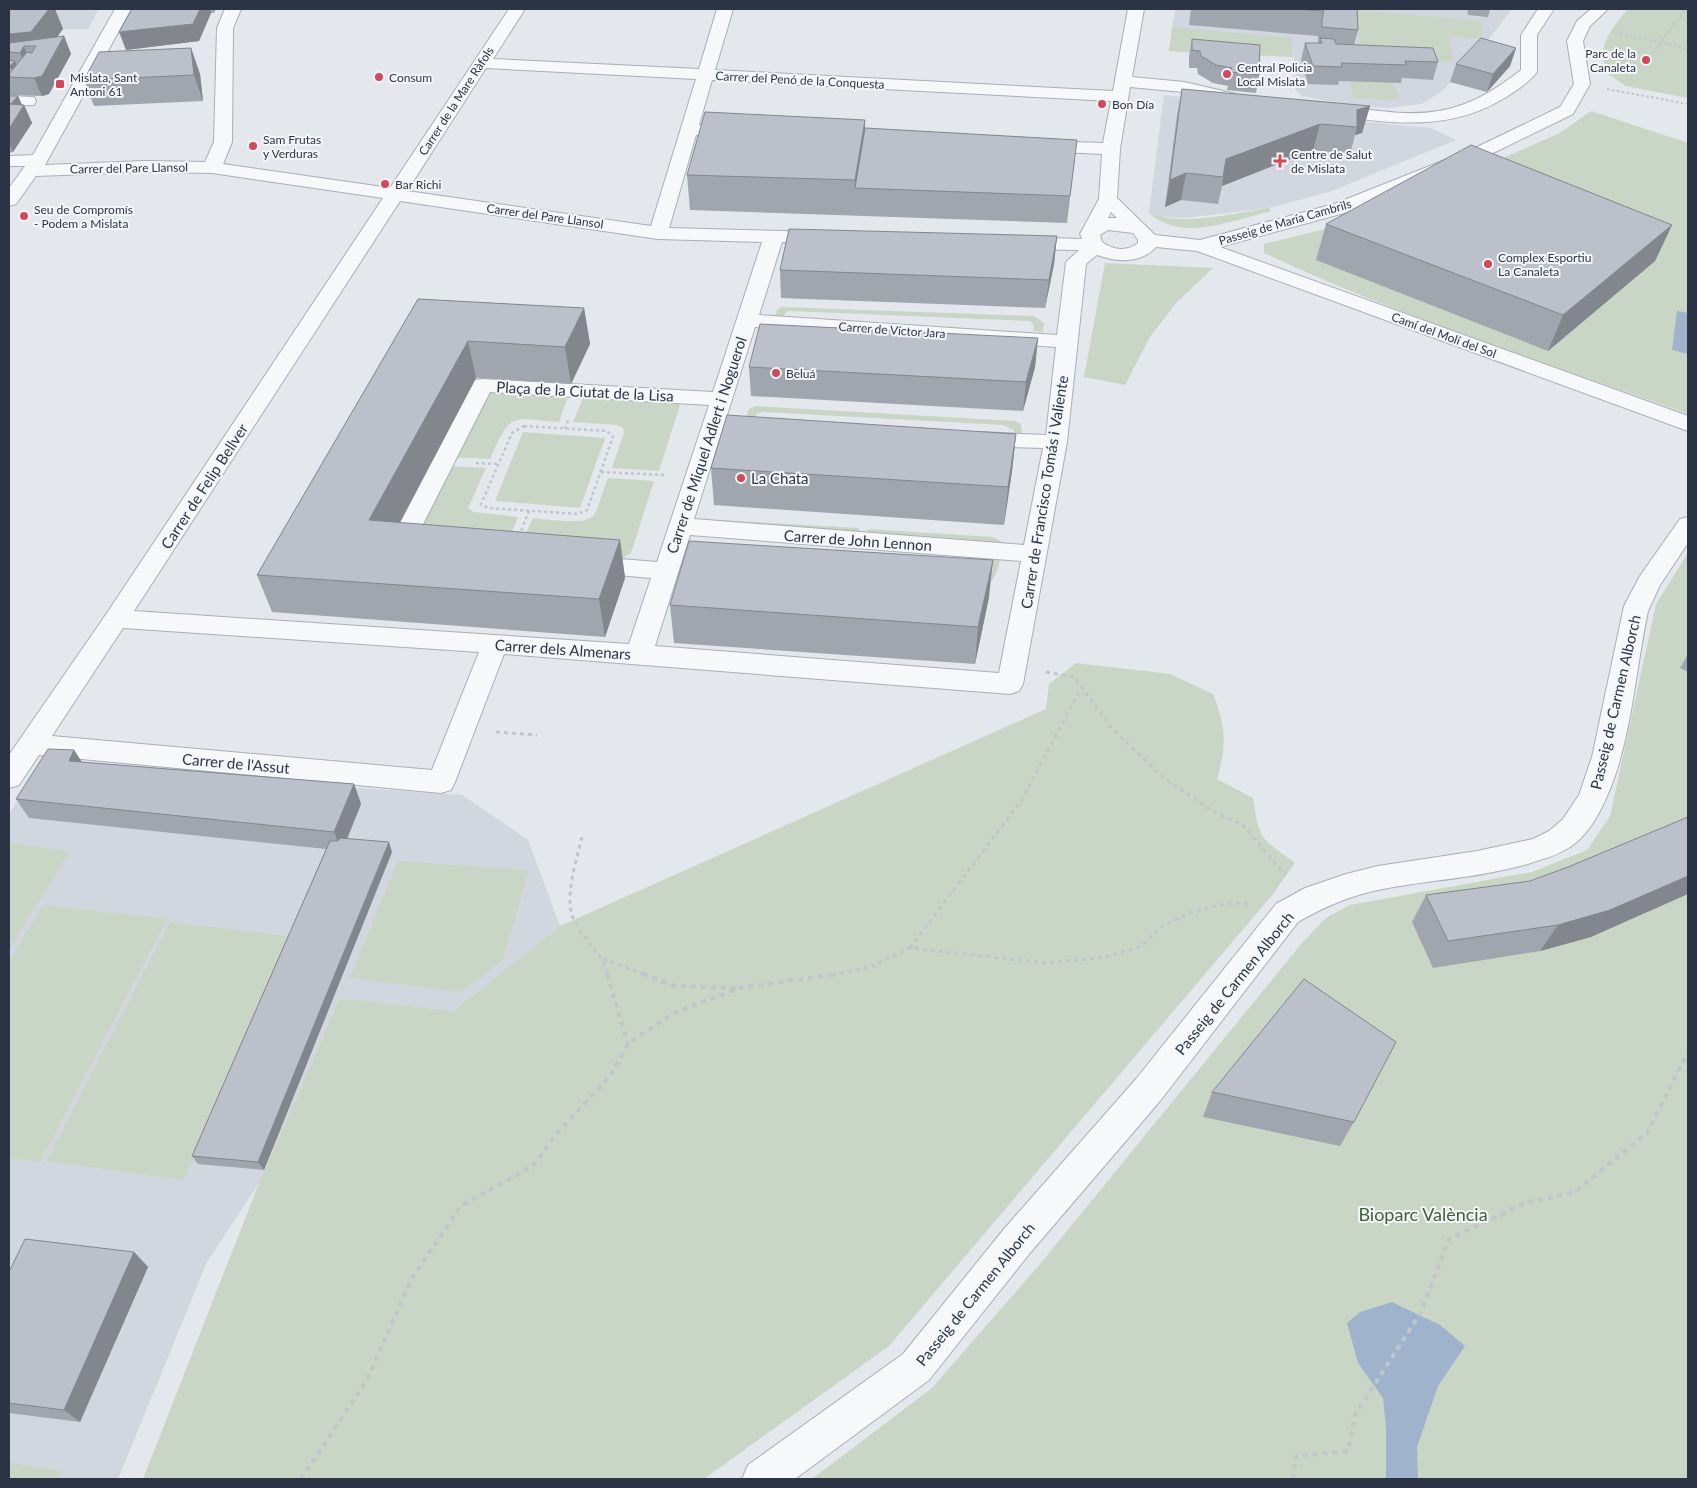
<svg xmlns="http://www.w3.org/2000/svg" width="1697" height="1488" font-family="Lato,sans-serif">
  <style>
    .built { fill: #d2d6de }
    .green { fill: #c9d6c5 }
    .water { fill: #9fb4cc }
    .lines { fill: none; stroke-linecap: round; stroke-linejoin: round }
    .minor-casing { stroke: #a9aeb7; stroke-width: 2 }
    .path-far3 { stroke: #c2c5cb; stroke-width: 2; stroke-dasharray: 2.5 2.5; stroke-linecap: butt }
    .path-far2 { stroke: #c2c5cb; stroke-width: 2.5; stroke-dasharray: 3 3; stroke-linecap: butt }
    .path-far1 { stroke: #c2c5cb; stroke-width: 3; stroke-dasharray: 4 4; stroke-linecap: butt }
    .path { stroke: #c2c5cb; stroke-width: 4; stroke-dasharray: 5 5; stroke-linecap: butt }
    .minor { fill: #f7f8fa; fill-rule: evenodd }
    .wall { fill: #a1a5ae }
    .shaded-wall { fill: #83868d }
    .building { fill: #bbc0ca; stroke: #83868d }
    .poi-dot { fill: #d1495b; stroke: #f4f6f9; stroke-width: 2 }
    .labels { text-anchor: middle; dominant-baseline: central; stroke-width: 4; stroke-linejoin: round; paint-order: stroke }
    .far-poi-label { font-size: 12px; fill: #2b3445; stroke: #f4f6f9; text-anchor: start }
    .far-street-label { font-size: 12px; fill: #2b3445; stroke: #f4f6f9 }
    .street-label { font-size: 15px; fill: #2b3445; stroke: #f4f6f9 }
    .poi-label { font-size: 15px; fill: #2b3445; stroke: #f4f6f9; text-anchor: start }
    .near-park-label { font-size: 18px; fill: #3f6138; stroke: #f4f6f9 }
  </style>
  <rect width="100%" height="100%" fill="#e4e7ec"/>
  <g class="built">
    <polygon points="9,9 99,9 88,29 63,29"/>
    <polygon points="1175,9 1512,9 1478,53 1442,91 1422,104 1389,108 1349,105 1302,96 1295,89 1294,57 1169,51"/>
    <polygon points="1164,95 1202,100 1213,108 1431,128 1456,140 1329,192 1269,208 1185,218 1159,217 1149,213"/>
    <polygon points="41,766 462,795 528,840 560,926 453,1011 340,998 259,1183 207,1262 118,1479 9,1479 9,814"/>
  </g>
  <g class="green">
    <path d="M1628 9H1688V98L1626 86 1608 74C1595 47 1611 29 1628 9Z"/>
    <polygon points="1357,10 1481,21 1483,39 1449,36 1453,62 1360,54"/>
    <polygon points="1172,27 1291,38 1292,57 1169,51"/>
    <polygon points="1355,81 1388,82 1394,85 1400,100 1353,98 1350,83"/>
    <path d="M1591 111 1688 143V414C1546 363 1400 317 1264 253V244L1330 228 1480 168 1560 133Z"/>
    <path d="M1269 208 1271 211C1234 220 1181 243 1149 213 1180 227 1236 213 1269 208Z"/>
    <polygon points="1105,263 1213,268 1177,302 1150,337 1125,385 1084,377"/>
    <polygon points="781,307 1034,316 1044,323 1043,332 1033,331 1034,325 1029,321 789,311 785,313 783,320 774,319 777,310"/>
    <path d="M488 390 568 396 559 422C510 418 511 411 490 459L452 457Z"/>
    <polygon points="584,396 676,402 680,405 659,471 612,468 624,433 623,428 618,425 573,422"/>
    <polygon points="755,406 1015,421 1021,424 1022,435 1014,435 1014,430 1003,425 764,412 758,413 752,420 745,420 749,409"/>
    <polygon points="523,432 605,438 580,508 495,501"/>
    <polygon points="448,466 486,468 468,508 473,512 518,517 504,551 409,542"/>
    <path d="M608 478 654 481 631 553 623 558 518 550 533 518C545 519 587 526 594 515 600 505 603 489 608 478Z"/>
    <polygon points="720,520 859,528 859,533 717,523"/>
    <path d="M868 529 992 537 999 540C1004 549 998 578 989 583L986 570 990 550 867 534Z"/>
    <polygon points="1688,553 1688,1479 812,1479 932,1388 1040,1264 1302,943 1326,918 1350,905 1532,872 1587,850 1610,816 1656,604"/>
    <path d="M1076 663 1170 674 1213 694C1226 728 1227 744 1217 779L1253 798C1259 841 1261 838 1295 863L1273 894 889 1346 704 1479H143L259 1183 340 998 453 1011 560 926 1046 709 1049 684Z"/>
    <polygon points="10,843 70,851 9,950 9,845"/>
    <polygon points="398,861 529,870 503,960 462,992 350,978"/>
    <polygon points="43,905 167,919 40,1162 9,1158 9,962"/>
    <polygon points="170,922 294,937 184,1180 46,1161"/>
    <polygon points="9,1463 62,1471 58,1479 9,1479"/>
  </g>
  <g class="water">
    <polygon points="1677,311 1688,313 1688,354 1672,350"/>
    <polygon points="1392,1302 1440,1325 1465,1346 1438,1386 1417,1447 1418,1479 1386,1479 1386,1427 1383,1398 1358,1363 1347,1323 1360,1312"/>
  </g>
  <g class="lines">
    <defs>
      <g id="minor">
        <path d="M115 9H131L45 165 144 161 205 162 214 142 217 28 225 9H241L233 28 232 142 223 164 390 188 509 9H525L493 59 699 69 717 9H733L715 70 1113 91 1128 9H1144L1132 77 1184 82 1236 94 1238 98 1236 102 1230 103 1183 92 1130 87 1120 149 1117 198 1155 235 1200 240 1334 204 1475 148 1560 107 1574 84 1567 41 1577 21 1591 9H1608L1590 26 1583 41 1590 84 1573 114 1487 156 1348 212 1220 247 1688 416V431L1197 251 1156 247C1141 264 1116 262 1097 255L1086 264 1067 442 1023 684 1019 691 1010 694 504 654 455 782 451 790 441 793 39 755 19 785 9 788V755L107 613 383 198 212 173 144 172 36 176 16 204 9 206V188L25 166H9V156L33 155ZM486 68 696 79 651 226 407 191ZM712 80 1111 101 1103 143 1040 141 1034 142 1031 146 1034 150 1040 151 1102 154 1099 199 1080 234 1082 239 1020 237 1013 239 1010 243 1013 247 1020 249 1079 250 1066 262 1057 335 759 315 782 242 825 244 832 242 835 238 832 234 825 232 669 228 696 135 738 137 744 136 747 132 744 128 738 127 699 125ZM400 201 658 239 762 242 713 392 483 379 475 380 386 550 389 556 398 558 414 556 417 550 413 544 490 392 709 405 657 562 585 556 576 558 573 564 576 570 585 572 651 578 629 644 134 611ZM1111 212 1117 218H1108ZM1108 230 1133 233 1138 240V243C1127 252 1113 250 1102 242L1100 235ZM755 327 1056 347 1046 435 977 432 969 434 966 439 969 444 977 446 1043 448 1024 545 694 519ZM690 535 1021 561 999 673 655 646ZM123 628 479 652 432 770 52 736Z"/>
        <path d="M1538 9H1554L1537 35V72C1529 83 1513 93 1501 100 1447 132 1390 123 1330 115L1324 114 1321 110 1324 106 1330 105C1413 115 1450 126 1521 70V35Z"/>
        <polygon points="9,96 34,97 36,101 34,105 9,106"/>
        <path d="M1688 517V543L1660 585 1648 611C1636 667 1631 744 1607 796 1599 815 1588 835 1570 847 1557 856 1542 859 1528 864 1479 878 1428 880 1378 890 1349 896 1324 907 1298 922L1160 1101 1030 1253 929 1380 795 1479H742L748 1465 903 1354 1004 1229 1136 1079 1276 904 1305 888 1346 874 1378 866 1477 851 1533 839 1549 831 1563 819 1579 795 1592 757 1624 606 1640 576 1680 519Z"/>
      </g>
    </defs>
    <use href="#minor" class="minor-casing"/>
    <g class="path-far3">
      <polyline points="1615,32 1688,49"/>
      <polyline points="1653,53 1686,9"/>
      <polyline points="1607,89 1688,104"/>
    </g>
    <g class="path-far2">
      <polygon points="524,426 607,431 613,437 587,510 578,514 488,508 481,504 512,433"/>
      <polyline points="565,429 569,418"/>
      <polyline points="476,463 498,464"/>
      <polyline points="601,472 664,475"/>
      <polyline points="519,536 529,511"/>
    </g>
    <g class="path-far1">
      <polyline points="1046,672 1074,677 1113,730 1165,779 1216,813 1243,825 1285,875"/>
      <polyline points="496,732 537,735"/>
      <path d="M582 837C577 859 563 899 574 920 585 942 600 950 608 975"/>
      <polyline points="910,948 1021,801 1081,688"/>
      <polyline points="603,959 646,975"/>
      <polyline points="832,975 870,967 910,948 1047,963 1106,957 1142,946 1160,928 1186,914 1228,903 1250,904"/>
    </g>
    <g class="path">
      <polyline points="607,974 628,1044"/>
      <polyline points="643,974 674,986 737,988"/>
      <polyline points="301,1479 367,1380 412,1278 461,1206 533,1166 554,1137 610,1076 628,1044 674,1013 740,988 837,974"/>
      <polyline points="1293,1479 1296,1456 1348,1451 1355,1415 1421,1312 1449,1239 1525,1203 1575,1192 1647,1133 1688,1052"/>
    </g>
    <use href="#minor" class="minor"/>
  </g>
  <g class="wall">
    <polygon points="9,9 55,9 63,29 57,37 64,36 71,54 49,94 42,96 9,95"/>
    <polygon points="132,9 216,9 214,13 211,13 199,41 126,50"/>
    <polygon points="1191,9 1357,9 1358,30 1354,45 1438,62 1433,80 1402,78 1401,83 1339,81 1338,85 1308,84 1301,60 1305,43 1318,43 1318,36 1189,25"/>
    <polygon points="1384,9 1400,9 1400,10"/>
    <polygon points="1467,9 1490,9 1488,17 1468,15"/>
    <polygon points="1192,39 1259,75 1256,93 1227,90 1228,86 1213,83 1198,74 1197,68 1189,68 1189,56"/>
    <polygon points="191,48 200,74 203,101 94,106 84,80"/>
    <polygon points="1516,48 1510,66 1487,92 1450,82 1456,64"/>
    <polygon points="1182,89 1370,106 1362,133 1355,135 1350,154 1313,150 1222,186 1218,204 1181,200 1165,207 1177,115"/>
    <polygon points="9,96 18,96 22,105 24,105 32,123 13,152 9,153"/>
    <polygon points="865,128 1077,140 1067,223 690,210 687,175"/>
    <polygon points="1326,224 1672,225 1655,261 1548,351 1316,260"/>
    <polygon points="1057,236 1054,264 1045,308 781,298 780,270"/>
    <polygon points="418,299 584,308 590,344 571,384 476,378 399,523 620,540 625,578 605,637 272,612 257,575"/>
    <polygon points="1038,338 1035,367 1023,411 751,396 749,367"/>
    <polygon points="1016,434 1012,471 1004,525 714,505 711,468"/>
    <polygon points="989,597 975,664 674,643 670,605"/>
    <polygon points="1688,654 1688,672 1680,668"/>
    <polygon points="74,750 82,762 354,784 361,804 347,839 392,852 264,1170 198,1164 192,1156 326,849 29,818 16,799"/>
    <polygon points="1530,881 1591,937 1540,951 1433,968 1412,922 1426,895"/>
    <polygon points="1212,1092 1354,1122 1340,1146 1203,1117"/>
    <polygon points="134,1252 148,1267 80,1422 9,1413 9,1272"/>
  </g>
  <g class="shaded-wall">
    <polygon points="49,9 55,9 63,29 42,57 36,46 24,46 31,64 28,70 20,53 9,52 9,34"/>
    <polygon points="200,9 210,9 211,13 199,41 126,50 119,32"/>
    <polygon points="64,36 71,54 49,94 42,96 34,78"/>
    <polygon points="191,48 200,74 203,101 194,75"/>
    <polygon points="1516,48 1510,66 1487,92 1493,74"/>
    <polygon points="15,61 19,70 9,70 9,67"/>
    <polygon points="18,96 22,105 24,105 32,123 13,152 9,142 9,107"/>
    <polygon points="1370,106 1362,133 1355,135 1357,127 1357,110"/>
    <polygon points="865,120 865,155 855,188 855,216 855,180"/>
    <polygon points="1320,124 1313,150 1222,186 1226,159"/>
    <polygon points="1186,173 1181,200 1165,207 1170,180"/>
    <polygon points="1672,225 1655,261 1548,351 1563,315"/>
    <polygon points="1057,236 1054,264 1045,308 1049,280"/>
    <polygon points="584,308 590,344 571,384 565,347"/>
    <polygon points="1038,338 1035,367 1023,411 1026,382"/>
    <polygon points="468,341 476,378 381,558 369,520"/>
    <polygon points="1016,434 1012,471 1004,525 1008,487"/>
    <polygon points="620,540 625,578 605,637 599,599"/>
    <polygon points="993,560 989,597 975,664 978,627"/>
    <polygon points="74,750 86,769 69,761"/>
    <polygon points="354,784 361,804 342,851 334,832"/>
    <polygon points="389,842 392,852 264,1170 258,1162"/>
    <polygon points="1688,876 1688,894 1591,937 1540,951 1558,925"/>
    <polygon points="134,1252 148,1267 80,1422 64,1410"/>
  </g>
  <g class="building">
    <polygon points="9,9 49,9 31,32 9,34"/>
    <polygon points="132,9 200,9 193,24 119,32"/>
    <polygon points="1296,9 1324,9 1324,11"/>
    <polygon points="1324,9 1357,9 1358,30 1322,27 1322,20"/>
    <polygon points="64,36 42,76 34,78 9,77 9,74 27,52 32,53 36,46 24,46 20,53 9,52 9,43"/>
    <polygon points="1320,38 1334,39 1336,44 1433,48 1438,62 1405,61 1406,65 1341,63 1342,67 1313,66 1305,43 1322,43"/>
    <polygon points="1481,38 1516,48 1493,74 1456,64"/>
    <polygon points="1192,39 1260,45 1259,75 1231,72 1232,68 1216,65 1201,56 1200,51 1192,50"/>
    <polygon points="191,48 194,75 84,80 99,52"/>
    <polygon points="9,60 15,61 9,67"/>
    <polygon points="9,68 13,69 9,74"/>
    <polygon points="1182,89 1370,106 1357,110 1357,127 1320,124 1226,159 1223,177 1186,173 1170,180"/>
    <polygon points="9,96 18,96 11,104 9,104"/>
    <polygon points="9,104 24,105 9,129"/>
    <polygon points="705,112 865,120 855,180 687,175"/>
    <polygon points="865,128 1077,140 1070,196 855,188"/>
    <polygon points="1471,145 1672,225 1563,315 1326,224"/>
    <polygon points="789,229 1057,236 1049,280 780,270"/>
    <polygon points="418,299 584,308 565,347 468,341 369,520 620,540 599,599 257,575"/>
    <polygon points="760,324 1038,338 1026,382 749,367"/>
    <polygon points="727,415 1016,434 1008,487 711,468"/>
    <polygon points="689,541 993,560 978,627 670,605"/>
    <polygon points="48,749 74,750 69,761 354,784 334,832 16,799"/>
    <polygon points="1688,817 1688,876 1610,910 1558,925 1448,941 1426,895 1530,881 1568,867"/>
    <polygon points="340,838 389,842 258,1162 192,1156 330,841 338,841"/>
    <polygon points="1304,979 1396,1042 1354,1122 1212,1092"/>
    <polygon points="25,1239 134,1252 64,1410 9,1403 9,1272"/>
  </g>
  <g class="poi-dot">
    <circle cx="1646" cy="60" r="5"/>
    <circle cx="1227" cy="74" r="5"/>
    <circle cx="379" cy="77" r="5"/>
    <rect x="55" y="79" width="10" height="10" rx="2.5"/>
    <circle cx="1102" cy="104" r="5"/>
    <circle cx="253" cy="146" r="5"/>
    <path d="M1277.5 153.5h5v5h5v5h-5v5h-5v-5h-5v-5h5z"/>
    <circle cx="385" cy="184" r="5"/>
    <circle cx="24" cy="216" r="5"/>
    <circle cx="1488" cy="264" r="5"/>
    <circle cx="776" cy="373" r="5"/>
    <circle cx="741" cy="478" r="5"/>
  </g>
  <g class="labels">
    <g class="far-poi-label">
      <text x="1636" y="53" text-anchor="end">Parc de la<tspan x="1636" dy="14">Canaleta</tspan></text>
      <text x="1237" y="67">Central Policia<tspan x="1237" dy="14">Local Mislata</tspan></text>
      <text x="70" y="77">Mislata, Sant<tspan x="70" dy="14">Antoni 61</tspan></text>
      <text x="389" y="77">Consum</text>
      <text x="1112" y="104">Bon Día</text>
      <text x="263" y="139">Sam Frutas<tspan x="263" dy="14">y Verduras</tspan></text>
      <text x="1291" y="154">Centre de Salut<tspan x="1291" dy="14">de Mislata</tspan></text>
      <text x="395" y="184">Bar Richi</text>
      <text x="34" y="209">Seu de Compromís<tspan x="34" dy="14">- Podem a Mislata</tspan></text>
      <text x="1498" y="257">Complex Esportiu<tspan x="1498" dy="14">La Canaleta</tspan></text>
      <text x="786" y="373">Beluá</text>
    </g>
    <g class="far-street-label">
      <text transform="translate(800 80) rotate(3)">Carrer del Penó de la Conquesta</text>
      <text transform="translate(456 101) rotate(-57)">Carrer de la Mare Ràfols</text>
      <text transform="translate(129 168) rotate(-1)">Carrer del Pare Llansol</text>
      <text transform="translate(545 216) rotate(8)">Carrer del Pare Llansol</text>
      <text transform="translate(1285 222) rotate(-16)">Passeig de María Cambrils</text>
      <text transform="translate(892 330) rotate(4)">Carrer de Víctor Jara</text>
      <text transform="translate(1444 335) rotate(20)">Camí del Molí del Sol</text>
    </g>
    <g class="street-label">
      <text transform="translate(585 391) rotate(3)">Plaça de la Ciutat de la Lisa</text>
      <text transform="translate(706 445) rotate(-72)">Carrer de Miquel Adlert i Noguerol</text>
      <text transform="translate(204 486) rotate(-57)">Carrer de Felip Bellver</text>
      <text transform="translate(1044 492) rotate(-81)">Carrer de Francisco Tomás i Valiente</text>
      <text transform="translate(858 540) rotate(4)">Carrer de John Lennon</text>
      <text transform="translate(563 649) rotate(4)">Carrer dels Almenars</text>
      <text transform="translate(1615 702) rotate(-77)">Passeig de Carmen Alborch</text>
      <text transform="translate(236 763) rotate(5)">Carrer de l'Assut</text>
      <text transform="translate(1234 983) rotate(-51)">Passeig de Carmen Alborch</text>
      <text transform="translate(975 1294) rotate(-51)">Passeig de Carmen Alborch</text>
    </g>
    <g class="poi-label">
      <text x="751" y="478">La Chata</text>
    </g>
    <g class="near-park-label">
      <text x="1423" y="1214">Bioparc València</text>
    </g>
  </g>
  <rect width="1697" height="1488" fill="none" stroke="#2b3445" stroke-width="20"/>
</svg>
